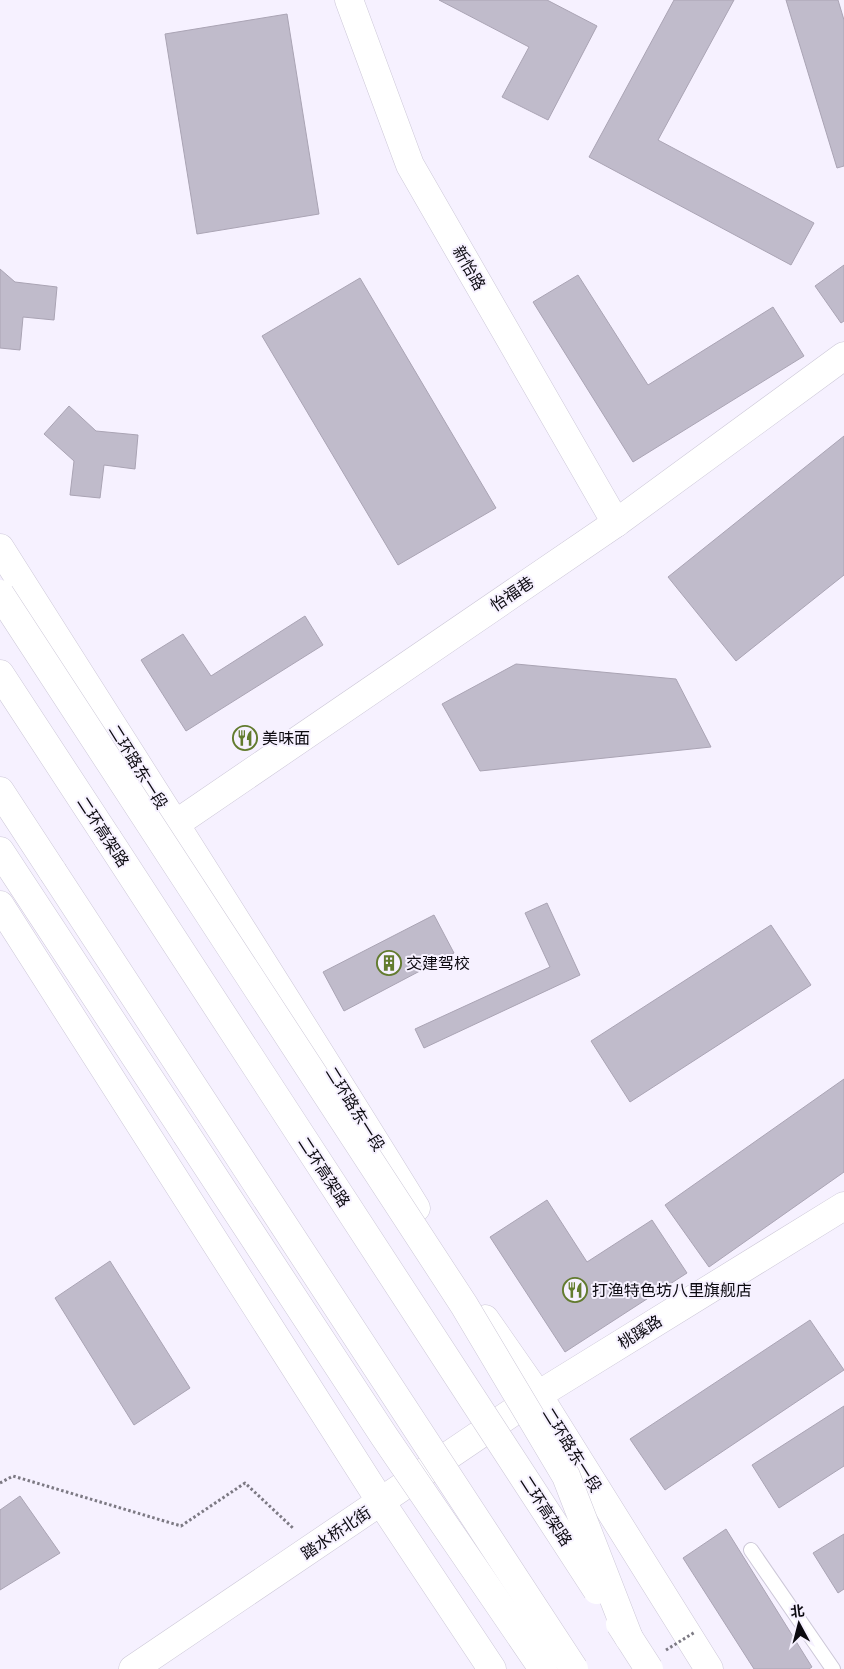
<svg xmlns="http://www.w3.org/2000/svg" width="844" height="1669" font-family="Raleway,'Noto Sans SC',sans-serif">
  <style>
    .building { fill: #c0bbcb; stroke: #aaa4b4 }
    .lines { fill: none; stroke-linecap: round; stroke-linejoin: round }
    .lane-casing { stroke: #cdc8d8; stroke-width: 16 }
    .street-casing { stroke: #cdc8d8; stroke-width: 29 }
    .secondary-casing { stroke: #cdc8d8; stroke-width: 29 }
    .highway-casing { stroke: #cdc8d8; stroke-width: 29 }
    .path { stroke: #7c7983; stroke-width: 3; stroke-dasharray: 2.5 2.5; stroke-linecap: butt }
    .lane { stroke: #fff; stroke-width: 14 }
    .street { stroke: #fff; stroke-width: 28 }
    .secondary { stroke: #fff; stroke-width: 28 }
    .highway { stroke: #fff; stroke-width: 28 }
    .highway-bridge-casing { stroke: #cdc8d8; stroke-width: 29; stroke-linecap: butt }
    .path-bridge { stroke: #7c7983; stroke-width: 3; stroke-dasharray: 2.5 2.5; stroke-linecap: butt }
    .highway-bridge { stroke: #fff; stroke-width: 28 }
    .labels { text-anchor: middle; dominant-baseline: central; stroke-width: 4; stroke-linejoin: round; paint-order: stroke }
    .street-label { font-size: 16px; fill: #0c0a10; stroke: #f6f1ff }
    .poi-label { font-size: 16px; fill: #0c0a10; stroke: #f6f1ff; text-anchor: start }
  </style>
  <rect width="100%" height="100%" fill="#f6f1ff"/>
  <g class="building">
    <polygon points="439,0 547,0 597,26 548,120 502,97 529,47"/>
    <polygon points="674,0 734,0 658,140 814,223 791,265 589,157"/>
    <polygon points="786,0 838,0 844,20 844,166 837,168"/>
    <polygon points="287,14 319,214 197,234 165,34"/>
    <polygon points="844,265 844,321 841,323 815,286"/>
    <polygon points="0,269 15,282 57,287 54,320 23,317 20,350 0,348"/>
    <polygon points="578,275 648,385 773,307 804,356 633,462 533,302"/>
    <polygon points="360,278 496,508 398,565 262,336"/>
    <polygon points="69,406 96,431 138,435 135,469 104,465 100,498 70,495 74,461 44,434"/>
    <polygon points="844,436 844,575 736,661 668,577"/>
    <polygon points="305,616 323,645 186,731 141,660 183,634 211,676"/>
    <polygon points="516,664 676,679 711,747 480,771 442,704"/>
    <polygon points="547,903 580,975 424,1048 415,1029 550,967 525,913"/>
    <polygon points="434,915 454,953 344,1011 323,972"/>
    <polygon points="771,925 811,985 630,1102 591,1041"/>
    <polygon points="844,1079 844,1172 709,1267 665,1205"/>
    <polygon points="547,1200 587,1262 652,1220 687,1273 565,1352 490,1237"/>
    <polygon points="110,1261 190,1388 134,1425 55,1298"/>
    <polygon points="810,1320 844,1370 665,1490 630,1439"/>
    <polygon points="844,1406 844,1466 779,1508 752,1465"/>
    <polygon points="20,1496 60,1553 0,1590 0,1510"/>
    <polygon points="726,1529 812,1667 809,1669 754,1669 683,1558"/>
    <polygon points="844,1534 844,1589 838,1593 813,1553"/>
  </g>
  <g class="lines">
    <defs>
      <polyline id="lane" points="751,1550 833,1669"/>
      <g id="street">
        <polyline points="349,0 410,165 616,523"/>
        <polyline points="174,825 616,523 844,356"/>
        <polyline points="133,1669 538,1395"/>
      </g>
      <g id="secondary">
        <path d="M0 548C139 768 280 987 416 1208"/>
        <polyline points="0,905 381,1502 492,1669"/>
        <polyline points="485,1319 538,1395 709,1669"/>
        <polyline points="538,1395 844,1206"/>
      </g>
      <g id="highway">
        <polyline points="0,674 108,839"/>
        <polyline points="0,791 53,872"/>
        <polyline points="0,851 186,1134"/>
      </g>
    </defs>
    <use href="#lane" class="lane-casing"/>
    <use href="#street" class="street-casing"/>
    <use href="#secondary" class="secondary-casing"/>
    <use href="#highway" class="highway-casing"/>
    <polyline class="path" points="0,1483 13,1476 181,1526 245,1483 294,1529"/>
    <use href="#lane" class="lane"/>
    <use href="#street" class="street"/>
    <use href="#secondary" class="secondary"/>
    <use href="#highway" class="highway"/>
    <defs>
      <g id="highway-bridge">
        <polyline points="0,594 464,1305 566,1476 629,1638"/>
        <polyline points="108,839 597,1590"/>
        <polyline points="53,872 574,1669"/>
        <polyline points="186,1134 384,1436 543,1669"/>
        <polyline points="620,1624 649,1669"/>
      </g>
    </defs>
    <use href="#highway-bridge" class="highway-bridge-casing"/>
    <polyline class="path-bridge" points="666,1650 695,1632"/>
    <use href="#highway-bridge" class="highway-bridge"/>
  </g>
  <defs>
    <symbol id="restaurant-ring" viewBox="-11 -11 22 22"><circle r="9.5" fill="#f6f1ff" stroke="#627b2e" stroke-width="1.5"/><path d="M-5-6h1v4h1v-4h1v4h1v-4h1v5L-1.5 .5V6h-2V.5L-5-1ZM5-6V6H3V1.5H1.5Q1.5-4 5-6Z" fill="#627b2e"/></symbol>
    <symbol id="building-ring" viewBox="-11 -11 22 22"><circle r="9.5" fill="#f6f1ff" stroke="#627b2e" stroke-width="1.5"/><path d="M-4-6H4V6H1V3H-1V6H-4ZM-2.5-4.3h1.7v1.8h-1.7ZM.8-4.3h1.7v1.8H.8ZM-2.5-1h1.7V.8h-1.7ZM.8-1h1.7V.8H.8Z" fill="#627b2e"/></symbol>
  </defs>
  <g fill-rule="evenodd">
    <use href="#restaurant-ring" x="231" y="724" width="28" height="28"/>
    <use href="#building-ring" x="375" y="949" width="28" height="28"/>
    <use href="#restaurant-ring" x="561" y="1276" width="28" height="28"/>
  </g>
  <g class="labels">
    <g class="street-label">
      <text transform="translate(469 268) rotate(60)">新怡路</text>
      <text transform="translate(512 594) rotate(-34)">怡福巷</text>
      <text transform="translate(138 767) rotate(58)">二环路东一段</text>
      <text transform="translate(103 832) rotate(57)">二环高架路</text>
      <text transform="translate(355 1109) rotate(58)">二环路东一段</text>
      <text transform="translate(324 1172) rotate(57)">二环高架路</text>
      <text transform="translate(640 1332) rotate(-32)">桃蹊路</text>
      <text transform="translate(572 1450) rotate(58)">二环路东一段</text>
      <text transform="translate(546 1511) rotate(57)">二环高架路</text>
      <text transform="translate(336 1533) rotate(-34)">踏水桥北街</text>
    </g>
    <g class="poi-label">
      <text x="262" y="738">美味面</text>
      <text x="406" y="963">交建驾校</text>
      <text x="592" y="1290">打渔特色坊八里旗舰店</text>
    </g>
  </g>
  <g transform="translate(799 1624) rotate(353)" stroke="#f6f1ff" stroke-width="4" paint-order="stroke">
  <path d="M0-4L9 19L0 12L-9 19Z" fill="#0c0a10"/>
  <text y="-8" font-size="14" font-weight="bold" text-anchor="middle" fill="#0c0a10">北</text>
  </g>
</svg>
